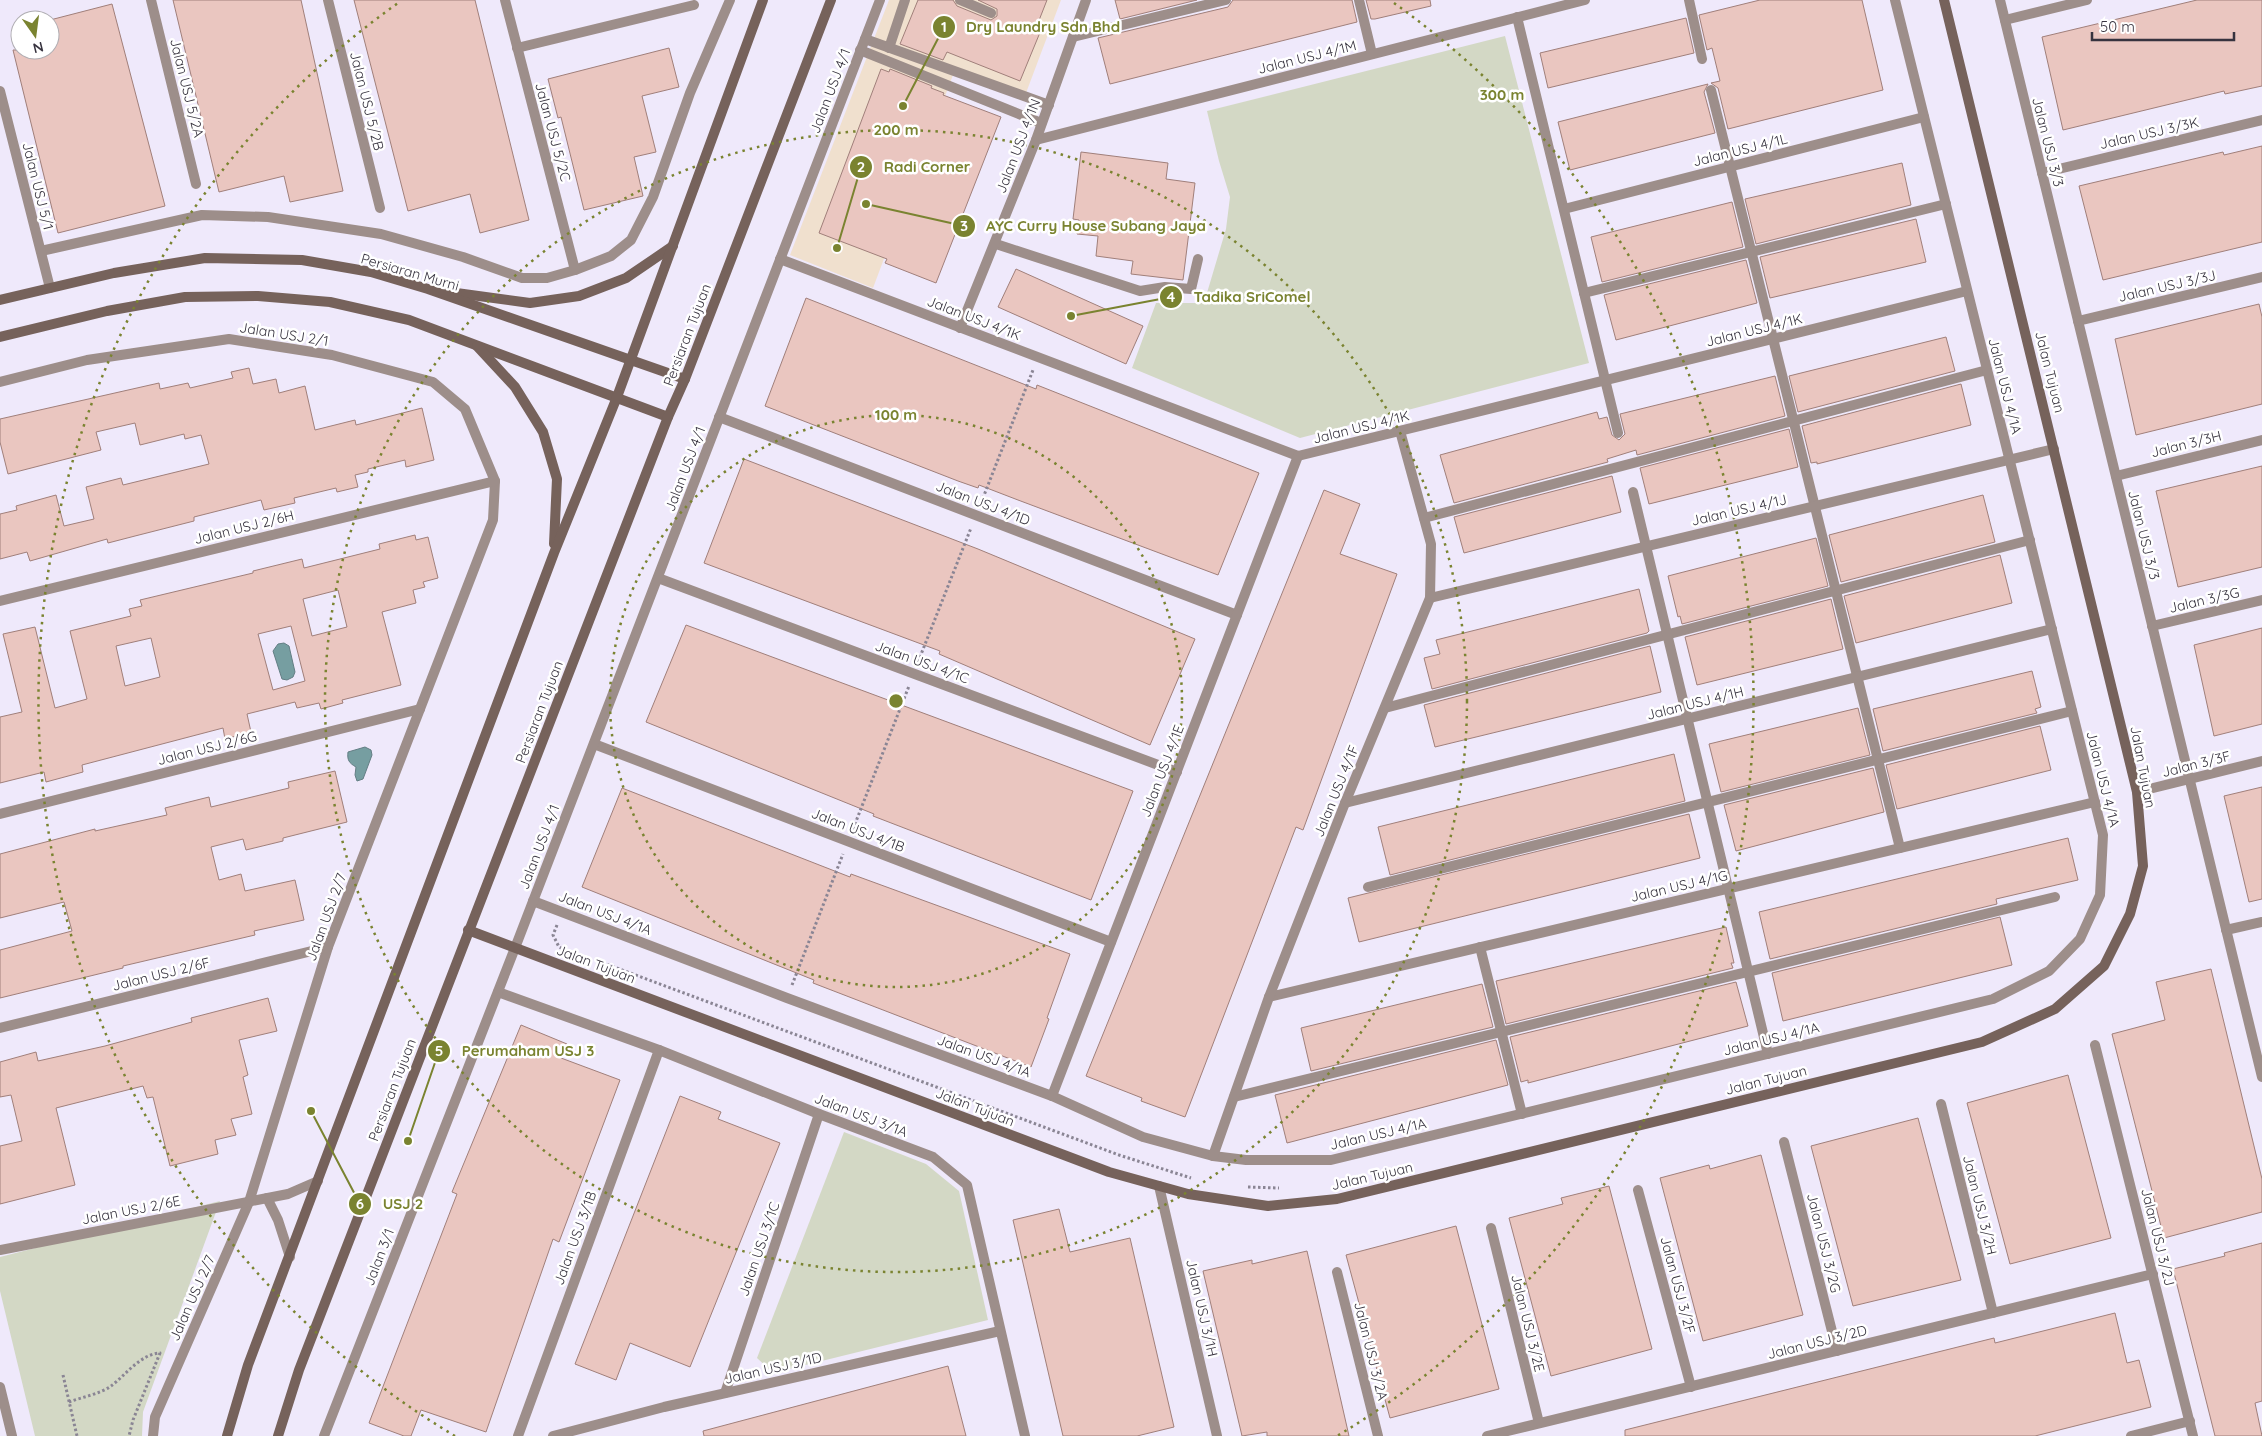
<svg xmlns="http://www.w3.org/2000/svg" width="2262" height="1436" font-family="Quicksand,sans-serif">
  <style>
    .commercial { fill: #f0e0ce }
    .green { fill: #d3d8c5 }
    .water { fill: #769ea1; stroke: #637e84 }
    .building { fill: #eac6c0; stroke: #a07f7a; fill-rule: evenodd }
    .lines { fill: none; stroke-linecap: round; stroke-linejoin: round }
    .path { stroke: #8a8594; stroke-width: 3; stroke-dasharray: 2.5 2.5; stroke-linecap: butt }
    .lane { stroke: #9d8e8a; stroke-width: 10 }
    .street { stroke: #9d8e8a; stroke-width: 10 }
    .secondary { stroke: #76625b; stroke-width: 10 }
    .ring { fill: none; stroke: #7a8330; stroke-width: 2.5; stroke-dasharray: 2.5 5 }
    .labels { text-anchor: middle; dominant-baseline: central; stroke-width: 5; stroke-linejoin: round; paint-order: stroke }
    .street-label { font-size: 14px; fill: #37333f; stroke: #fff }
    .centre { fill: #7a8330; stroke: #fff; stroke-width: 2.5 }
    .ring-label { font-size: 15px; text-anchor: middle; font-weight: bold; fill: #7a8330; stroke: #fff; stroke-width: 5; stroke-linejoin: round; paint-order: stroke }
    .leader { fill: none; stroke: #7a8330; stroke-width: 2 }
    .callout-dot { fill: #7a8330; stroke: #fff; stroke-width: 2 }
    .mark-label { font-size: 15px; text-anchor: middle; font-weight: bold; fill: #fff }
    .callout-label { font-size: 15px; text-anchor: middle; font-weight: bold; fill: #7a8330; stroke: #fff; stroke-width: 5; stroke-linejoin: round; paint-order: stroke }
  </style>
  <rect width="100%" height="100%" fill="#efe9fb"/>
  <polygon class="commercial" points="889,0 1061,0 1026,93 956,67 873,288 790,255"/>
  <g class="green">
    <polygon points="1505,36 1589,363 1300,438 1132,368 1156,303 1204,303 1226,229 1230,197 1219,161 1207,111"/>
    <polygon points="844,1132 926,1164 959,1191 988,1320 773,1373 757,1358"/>
    <polygon points="220,1201 143,1412 142,1436 35,1436 0,1291 0,1257"/>
  </g>
  <g class="water">
    <polygon points="284,643 289,646 295,672 293,677 287,680 282,679 273,651 278,644"/>
    <path d="M365 747 371 750 372 755 363 779 357 781 355 775 356 767C349 763 347 760 348 752Z"/>
  </g>
  <g class="building">
    <polygon points="173,0 301,0 343,191 290,202 284,176 219,192"/>
    <polygon points="354,0 475,0 529,220 480,233 470,194 408,211"/>
    <polygon points="918,0 953,0 957,6 991,20 997,16 997,9 978,0 1047,0 1036,28 1041,30 1020,81 947,52 943,60 900,44"/>
    <polygon points="1115,0 1197,0 1120,19"/>
    <polygon points="1233,0 1352,0 1357,22 1110,84 1098,38 1228,7"/>
    <polygon points="1366,0 1430,0 1431,6 1375,19 1371,19"/>
    <polygon points="1760,0 1862,0 1883,90 1728,129 1718,88 1711,83 1720,81 1712,48 1707,50 1699,15"/>
    <polygon points="2197,0 2262,0 2262,86 2225,94 2224,91 2063,130 2042,37"/>
    <polygon points="112,4 165,206 58,233 13,50 50,50 50,20"/>
    <polygon points="1686,18 1694,53 1548,88 1540,53"/>
    <polygon points="669,48 679,87 642,96 656,152 634,157 643,196 584,210 561,117 558,118 548,79"/>
    <polygon points="881,69 889,72 890,69 932,86 931,88 944,93 943,95 1001,117 936,283 885,263 887,259 819,233"/>
    <polygon points="1708,84 1704,92 1715,133 1570,170 1558,122"/>
    <polygon points="2262,146 2262,242 2103,280 2079,186 2223,152 2224,155"/>
    <polygon points="1081,152 1168,163 1166,179 1195,183 1183,280 1131,274 1133,261 1096,256 1098,236 1077,234 1079,220 1073,219"/>
    <polygon points="1902,163 1911,205 1756,244 1745,199"/>
    <polygon points="1732,202 1743,247 1602,282 1591,237"/>
    <polygon points="1916,219 1926,262 1770,298 1760,257"/>
    <polygon points="1746,260 1757,303 1616,340 1604,295"/>
    <polygon points="1016,269 1143,326 1126,364 998,307"/>
    <polygon points="806,298 1036,389 1037,385 1259,473 1218,575 1018,500 979,485 978,488 958,481 765,406"/>
    <polygon points="2259,304 2262,317 2262,404 2136,435 2115,339"/>
    <polygon points="1946,337 1955,371 1798,412 1789,376"/>
    <polygon points="249,368 253,384 276,379 279,393 305,386 315,430 355,420 356,425 422,408 434,460 406,467 405,460 368,469 368,472 355,475 358,487 337,492 336,488 294,498 295,503 264,510 261,500 194,517 194,521 135,536 108,543 107,539 30,561 27,552 0,559 0,514 17,510 16,506 56,495 64,526 94,519 86,487 121,478 123,485 209,464 201,435 185,439 184,434 140,445 135,423 96,432 101,450 8,474 0,442 0,419 159,383 160,389 188,383 190,388 233,378 231,372"/>
    <polygon points="1775,376 1785,416 1637,455 1636,450 1607,459 1608,462 1454,503 1440,455 1597,412 1599,419 1607,417 1612,435 1619,440 1625,434 1620,414"/>
    <polygon points="1961,384 1971,425 1817,464 1817,462 1811,463 1802,426"/>
    <polygon points="1789,429 1798,467 1649,504 1640,468"/>
    <polygon points="744,459 978,549 1195,639 1150,745 939,654 940,651 704,563"/>
    <polygon points="2262,466 2262,567 2178,587 2156,491"/>
    <polygon points="1612,476 1621,512 1464,553 1454,517"/>
    <polygon points="1324,490 1360,504 1340,554 1397,574 1303,830 1296,827 1185,1117 1141,1101 1142,1098 1086,1076"/>
    <polygon points="1983,495 1995,542 1841,582 1829,535"/>
    <path d="M415 535 416 540 428 537 438 578 423 582 425 587 413 590 416 603 382 612 401 685 342 700 343 703 321 709 319 703 297 708 295 702 247 714 251 732 225 739 223 728 82 765 83 772 46 782 44 772 0 783V717L22 712 3 634 35 627 55 708 87 699 70 631 131 616 129 609 142 606 140 600 253 573V571L302 559 304 568 380 549 379 544ZM338 590 347 627 312 636 303 599ZM291 626 305 681 273 690 258 634ZM151 638 160 677 125 686 116 646Z"/>
    <polygon points="1816,538 1828,586 1682,624 1680,616 1678,617 1668,576"/>
    <polygon points="2000,555 2012,603 1856,643 1844,596"/>
    <polygon points="1639,589 1649,631 1647,633 1432,689 1424,658 1440,654 1436,640"/>
    <polygon points="1831,599 1843,649 1697,685 1685,637"/>
    <polygon points="686,625 1133,791 1091,900 873,816 874,814 646,722"/>
    <polygon points="2262,628 2262,724 2214,736 2194,645"/>
    <polygon points="1650,646 1661,692 1435,747 1424,705"/>
    <polygon points="2032,671 2041,707 2035,709 2037,713 1883,751 1873,709"/>
    <polygon points="1858,708 1870,755 1721,792 1709,744"/>
    <polygon points="2040,726 2051,770 1897,809 1886,765"/>
    <polygon points="1674,754 1685,801 1390,875 1378,827"/>
    <polygon points="1873,768 1884,812 1736,851 1724,805"/>
    <polygon points="335,771 347,822 283,838 283,841 246,850 243,839 211,847 219,880 241,874 245,891 295,880 304,920 254,931 255,935 123,966 123,968 0,998 0,950 72,931 64,902 0,918 0,854 95,829 95,831 167,815 165,808 209,797 211,807 289,788 288,782"/>
    <polygon points="2262,787 2262,899 2249,902 2224,796"/>
    <polygon points="622,788 850,877 851,874 1070,954 1047,1018 1049,1019 1031,1067 813,983 814,980 582,887"/>
    <polygon points="1689,814 1700,858 1359,942 1348,898"/>
    <polygon points="2068,838 2078,880 1996,899 1997,904 1770,959 1759,912"/>
    <polygon points="2000,917 2012,965 1783,1021 1772,973"/>
    <polygon points="1726,927 1734,963 1731,963 1733,968 1506,1024 1496,981"/>
    <polygon points="2211,969 2262,1179 2262,1212 2164,1238 2112,1034 2165,1020 2156,982"/>
    <polygon points="1736,982 1748,1026 1528,1083 1528,1080 1521,1082 1510,1037"/>
    <polygon points="1482,984 1493,1027 1311,1071 1301,1028"/>
    <polygon points="268,998 277,1031 239,1040 248,1075 243,1077 252,1114 231,1119 236,1135 215,1140 218,1154 170,1166 153,1097 147,1098 143,1086 56,1108 75,1185 0,1204 0,1146 22,1141 11,1095 0,1097 0,1062 36,1052 38,1061 105,1046 192,1022 191,1018"/>
    <polygon points="521,1025 567,1044 561,1058 620,1080 559,1242 553,1239 486,1432 421,1410 411,1436 404,1436 369,1423 457,1194 452,1192"/>
    <polygon points="1496,1040 1508,1085 1287,1143 1275,1095"/>
    <polygon points="2068,1075 2111,1238 2010,1264 1967,1103"/>
    <polygon points="680,1096 721,1112 718,1119 780,1143 690,1367 630,1343 616,1380 575,1364"/>
    <polygon points="1918,1118 1961,1280 1853,1306 1811,1146"/>
    <polygon points="1761,1155 1803,1315 1703,1341 1660,1178 1709,1165 1710,1169"/>
    <polygon points="1609,1186 1652,1349 1551,1376 1509,1218 1563,1204 1561,1198"/>
    <polygon points="1059,1209 1070,1252 1130,1238 1174,1427 1137,1436 1063,1436 1013,1220"/>
    <polygon points="1456,1226 1499,1389 1390,1418 1346,1255"/>
    <polygon points="2262,1243 2262,1401 2255,1403 2262,1436 2215,1436 2173,1269 2225,1256 2224,1253"/>
    <polygon points="1307,1251 1349,1436 1267,1436 1267,1432 1242,1436 1203,1271 1252,1260 1252,1264"/>
    <polygon points="2115,1313 2127,1363 2139,1360 2151,1407 2035,1436 1625,1436 1625,1430 1994,1338 1995,1343"/>
    <polygon points="948,1366 966,1436 704,1436 703,1431"/>
  </g>
  <g class="lines">
    <g class="path">
      <polyline points="981,503 1033,370"/>
      <polyline points="918,662 971,528"/>
      <polyline points="853,829 909,686"/>
      <polyline points="557,925 553,935 559,947 561,948"/>
      <polyline points="598,961 1119,1155 1191,1178"/>
      <polyline points="792,985 843,854"/>
      <polyline points="1248,1187 1279,1188"/>
      <polyline points="63,1375 77,1436"/>
      <path d="M69 1402C82 1397 100 1394 111 1386 125 1376 140 1354 160 1353L133 1420 129 1436"/>
    </g>
    <g class="lane">
      <polyline points="960,0 991,13"/>
      <polyline points="1359,0 1372,54"/>
      <polyline points="1689,0 1702,59"/>
      <polyline points="1073,37 1226,0"/>
      <polyline points="865,39 1049,105"/>
      <polyline points="889,48 905,0"/>
      <polyline points="860,50 1041,123"/>
      <polyline points="1711,90 1900,848"/>
      <polyline points="996,244 1140,291 1165,287 1191,289 1198,259"/>
      <polyline points="41,251 202,215 268,217 381,234 463,257 522,278 547,278 575,270 611,256 631,240 653,197 690,93 730,0"/>
      <polyline points="1584,293 1946,204"/>
      <polyline points="1424,518 1987,370"/>
      <polyline points="1385,708 2030,540"/>
      <polyline points="1368,887 2072,711"/>
      <polyline points="1480,947 1522,1114"/>
      <polyline points="1234,1097 2055,897"/>
    </g>
    <g class="street">
      <polyline points="151,0 196,184"/>
      <polyline points="328,0 380,208"/>
      <polyline points="505,0 575,270"/>
      <polyline points="2000,0 2262,1077"/>
      <polyline points="1517,17 1618,433"/>
      <polyline points="2005,20 2087,0"/>
      <polyline points="517,48 694,5"/>
      <polyline points="0,91 50,288"/>
      <polyline points="1036,140 1585,0"/>
      <polyline points="2042,173 2262,120"/>
      <polyline points="1564,209 1924,117"/>
      <polyline points="780,259 1298,456 1967,291"/>
      <polyline points="2078,321 2262,277"/>
      <polyline points="960,328 1036,140 1086,0"/>
      <polyline points="0,382 87,360 229,339 332,355 433,382 465,409 495,481 493,520 328,947 249,1202 155,1417 153,1436"/>
      <polyline points="719,417 1237,615"/>
      <polyline points="2116,476 2262,440"/>
      <polyline points="1633,492 1768,1054"/>
      <polyline points="658,578 1177,772"/>
      <polyline points="1430,598 2054,449"/>
      <polyline points="0,601 495,481"/>
      <polyline points="2152,626 2262,600"/>
      <polyline points="594,744 1111,942"/>
      <polyline points="2137,792 2262,761"/>
      <polyline points="1345,803 2052,629"/>
      <polyline points="0,814 420,709"/>
      <polyline points="533,901 787,998 1052,1096 1143,1137 1213,1156 1246,1160 1331,1160 1993,999 2049,971 2080,939 2100,895 2103,835 1895,0"/>
      <polyline points="2226,930 2262,922"/>
      <polyline points="498,992 659,1050 819,1114 933,1157 967,1185 1025,1436"/>
      <polyline points="1269,997 2095,802"/>
      <polyline points="0,1028 328,947"/>
      <polyline points="2095,1045 2193,1436"/>
      <polyline points="1052,1096 1298,456"/>
      <polyline points="1941,1104 1993,1313"/>
      <polyline points="1784,1142 1837,1351"/>
      <polyline points="1213,1156 1269,997 1345,803 1430,598 1431,544 1400,431"/>
      <polyline points="1159,1186 1217,1436"/>
      <polyline points="1638,1190 1691,1387"/>
      <polyline points="267,1198 278,1220 290,1257"/>
      <polyline points="1491,1228 1539,1423"/>
      <polyline points="0,1250 288,1194 318,1181"/>
      <polyline points="1337,1272 1378,1436"/>
      <polyline points="0,1387 12,1436"/>
      <polyline points="725,1393 819,1114"/>
      <polyline points="324,1436 515,948 880,0"/>
      <polyline points="518,1436 659,1050"/>
      <polyline points="553,1436 664,1407 1000,1331"/>
      <polyline points="1487,1436 2153,1274"/>
      <polyline points="2131,1436 2190,1421"/>
    </g>
    <g class="secondary">
      <polyline points="449,292 530,303 579,296 626,278 673,246"/>
      <polyline points="0,300 114,273 205,258 302,260 371,272 428,289 685,379"/>
      <polyline points="0,337 107,311 185,297 258,296 330,302 409,320 668,417"/>
      <polyline points="477,346 515,387 543,432 557,479 554,544"/>
      <polyline points="468,930 1109,1172 1188,1194 1268,1206 1337,1199 1982,1042 2055,1009 2104,966 2130,914 2143,866 2137,792 1944,0"/>
      <polyline points="227,1436 248,1365 554,553 617,397 763,0"/>
      <polyline points="278,1436 299,1370 668,417 685,379 831,0"/>
    </g>
  </g>
  <g class="ring">
    <circle cx="896" cy="701" r="286"/>
    <circle cx="896" cy="701" r="571"/>
    <path d="M455 1436A857 857 0 0 1 398 3M1394 3A857 857 0 0 1 1337 1436"/>
  </g>
  <g class="labels">
    <g class="street-label">
      <text transform="translate(1307 57) rotate(-14)">Jalan USJ 4/1M</text>
      <text transform="translate(187 88) rotate(76)">Jalan USJ 5/2A</text>
      <text transform="translate(830 91) rotate(-69)">Jalan USJ 4/1</text>
      <text transform="translate(367 101) rotate(76)">Jalan USJ 5/2B</text>
      <text transform="translate(553 132) rotate(75)">Jalan USJ 5/2C</text>
      <text transform="translate(2149 133) rotate(-13)">Jalan USJ 3/3K</text>
      <text transform="translate(2048 142) rotate(76)">Jalan USJ 3/3</text>
      <text transform="translate(1018 146) rotate(-69)">Jalan USJ 4/1N</text>
      <text transform="translate(1740 150) rotate(-14)">Jalan USJ 4/1L</text>
      <text transform="translate(38 186) rotate(76)">Jalan USJ 5/1</text>
      <text transform="translate(410 272) rotate(16)">Persiaran Murni</text>
      <text transform="translate(2167 286) rotate(-13)">Jalan USJ 3/3J</text>
      <text transform="translate(974 318) rotate(21)">Jalan USJ 4/1K</text>
      <text transform="translate(1754 330) rotate(-14)">Jalan USJ 4/1K</text>
      <text transform="translate(284 334) rotate(9)">Jalan USJ 2/1</text>
      <text transform="translate(687 335) rotate(-69)">Persiaran Tujuan</text>
      <text transform="translate(2050 372) rotate(76)">Jalan Tujuan</text>
      <text transform="translate(2005 386) rotate(76)">Jalan USJ 4/1A</text>
      <text transform="translate(1361 427) rotate(-14)">Jalan USJ 4/1K</text>
      <text transform="translate(2186 444) rotate(-14)">Jalan 3/3H</text>
      <text transform="translate(685 469) rotate(-69)">Jalan USJ 4/1</text>
      <text transform="translate(983 503) rotate(21)">Jalan USJ 4/1D</text>
      <text transform="translate(1739 510) rotate(-13)">Jalan USJ 4/1J</text>
      <text transform="translate(244 527) rotate(-14)">Jalan USJ 2/6H</text>
      <text transform="translate(2144 535) rotate(76)">Jalan USJ 3/3</text>
      <text transform="translate(2204 600) rotate(-13)">Jalan 3/3G</text>
      <text transform="translate(922 662) rotate(20)">Jalan USJ 4/1C</text>
      <text transform="translate(1695 703) rotate(-14)">Jalan USJ 4/1H</text>
      <text transform="translate(539 712) rotate(-69)">Persiaran Tujuan</text>
      <text transform="translate(207 748) rotate(-14)">Jalan USJ 2/6G</text>
      <text transform="translate(2196 764) rotate(-14)">Jalan 3/3F</text>
      <text transform="translate(2143 767) rotate(79)">Jalan Tujuan</text>
      <text transform="translate(1162 771) rotate(-69)">Jalan USJ 4/1E</text>
      <text transform="translate(2103 779) rotate(76)">Jalan USJ 4/1A</text>
      <text transform="translate(1336 791) rotate(-68)">Jalan USJ 4/1F</text>
      <text transform="translate(858 830) rotate(21)">Jalan USJ 4/1B</text>
      <text transform="translate(539 847) rotate(-69)">Jalan USJ 4/1</text>
      <text transform="translate(1679 886) rotate(-13)">Jalan USJ 4/1G</text>
      <text transform="translate(605 913) rotate(21)">Jalan USJ 4/1A</text>
      <text transform="translate(326 917) rotate(-70)">Jalan USJ 2/7</text>
      <text transform="translate(596 964) rotate(21)">Jalan Tujuan</text>
      <text transform="translate(161 974) rotate(-14)">Jalan USJ 2/6F</text>
      <text transform="translate(1771 1039) rotate(-14)">Jalan USJ 4/1A</text>
      <text transform="translate(984 1056) rotate(20)">Jalan USJ 4/1A</text>
      <text transform="translate(1766 1080) rotate(-14)">Jalan Tujuan</text>
      <text transform="translate(392 1090) rotate(-69)">Persiaran Tujuan</text>
      <text transform="translate(975 1107) rotate(21)">Jalan Tujuan</text>
      <text transform="translate(861 1115) rotate(21)">Jalan USJ 3/1A</text>
      <text transform="translate(1378 1134) rotate(-13)">Jalan USJ 4/1A</text>
      <text transform="translate(1372 1176) rotate(-13)">Jalan Tujuan</text>
      <text transform="translate(1980 1205) rotate(76)">Jalan USJ 3/2H</text>
      <text transform="translate(131 1210) rotate(-11)">Jalan USJ 2/6E</text>
      <text transform="translate(2158 1237) rotate(76)">Jalan USJ 3/2J</text>
      <text transform="translate(575 1238) rotate(-70)">Jalan USJ 3/1B</text>
      <text transform="translate(1824 1243) rotate(76)">Jalan USJ 3/2G</text>
      <text transform="translate(759 1249) rotate(-71)">Jalan USJ 3/1C</text>
      <text transform="translate(379 1257) rotate(-69)">Jalan 3/1</text>
      <text transform="translate(1678 1285) rotate(75)">Jalan USJ 3/2F</text>
      <text transform="translate(192 1298) rotate(-66)">Jalan USJ 2/7</text>
      <text transform="translate(1202 1308) rotate(77)">Jalan USJ 3/1H</text>
      <text transform="translate(1528 1323) rotate(76)">Jalan USJ 3/2E</text>
      <text transform="translate(1817 1342) rotate(-14)">Jalan USJ 3/2D</text>
      <text transform="translate(1371 1351) rotate(76)">Jalan USJ 3/2A</text>
      <text transform="translate(773 1368) rotate(-13)">Jalan USJ 3/1D</text>
    </g>
  </g>
  <circle cx="896" cy="701" r="8" class="centre"/>
  <g class="ring-label">
    <text x="1502" y="100">300 m</text>
    <text x="896" y="135">200 m</text>
    <text x="896" y="420">100 m</text>
  </g>
  <path class="leader" d="M903 106L944 27M837 248L861 167M866 204L964 226M1071 316L1171 297M408 1141L439 1051M311 1111L360 1204"/>
  <g class="callout-dot">
    <circle cx="903" cy="106" r="5"/>
    <circle cx="837" cy="248" r="5"/>
    <circle cx="866" cy="204" r="5"/>
    <circle cx="1071" cy="316" r="5"/>
    <circle cx="408" cy="1141" r="5"/>
    <circle cx="311" cy="1111" r="5"/>
    <circle cx="944" cy="27" r="12"/>
    <circle cx="861" cy="167" r="12"/>
    <circle cx="964" cy="226" r="12"/>
    <circle cx="1171" cy="297" r="12"/>
    <circle cx="439" cy="1051" r="12"/>
    <circle cx="360" cy="1204" r="12"/>
  </g>
  <g class="mark-label">
    <text x="944" y="32">1</text>
    <text x="861" y="172">2</text>
    <text x="964" y="231">3</text>
    <text x="1171" y="302">4</text>
    <text x="439" y="1056">5</text>
    <text x="360" y="1209">6</text>
  </g>
  <g class="callout-label">
    <text x="1043" y="32">Dry Laundry Sdn Bhd</text>
    <text x="927" y="172">Radi Corner</text>
    <text x="1096" y="231">AYC Curry House Subang Jaya</text>
    <text x="1252" y="302">Tadika SriComel</text>
    <text x="528" y="1056">Perumaham USJ 3</text>
    <text x="403" y="1209">USJ 2</text>
  </g>
  <g transform="translate(35 35) rotate(166)"><circle r="24" fill="#ffffff" stroke="#afadb2"/>
  <path d="M0-4L9 19L0 12L-9 19Z" fill="#7a8330"/>
  <text y="-8" font-size="14" font-weight="bold" text-anchor="middle" fill="#37333f">N</text>
  </g>
  <path d="M2092 32v8h142v-8" fill="none" stroke="#37333f" stroke-width="2.5"/>
  <text x="2100" y="32" font-size="15" fill="#37333f" stroke="#ffffff" stroke-width="4" paint-order="stroke">50 m</text>
</svg>
